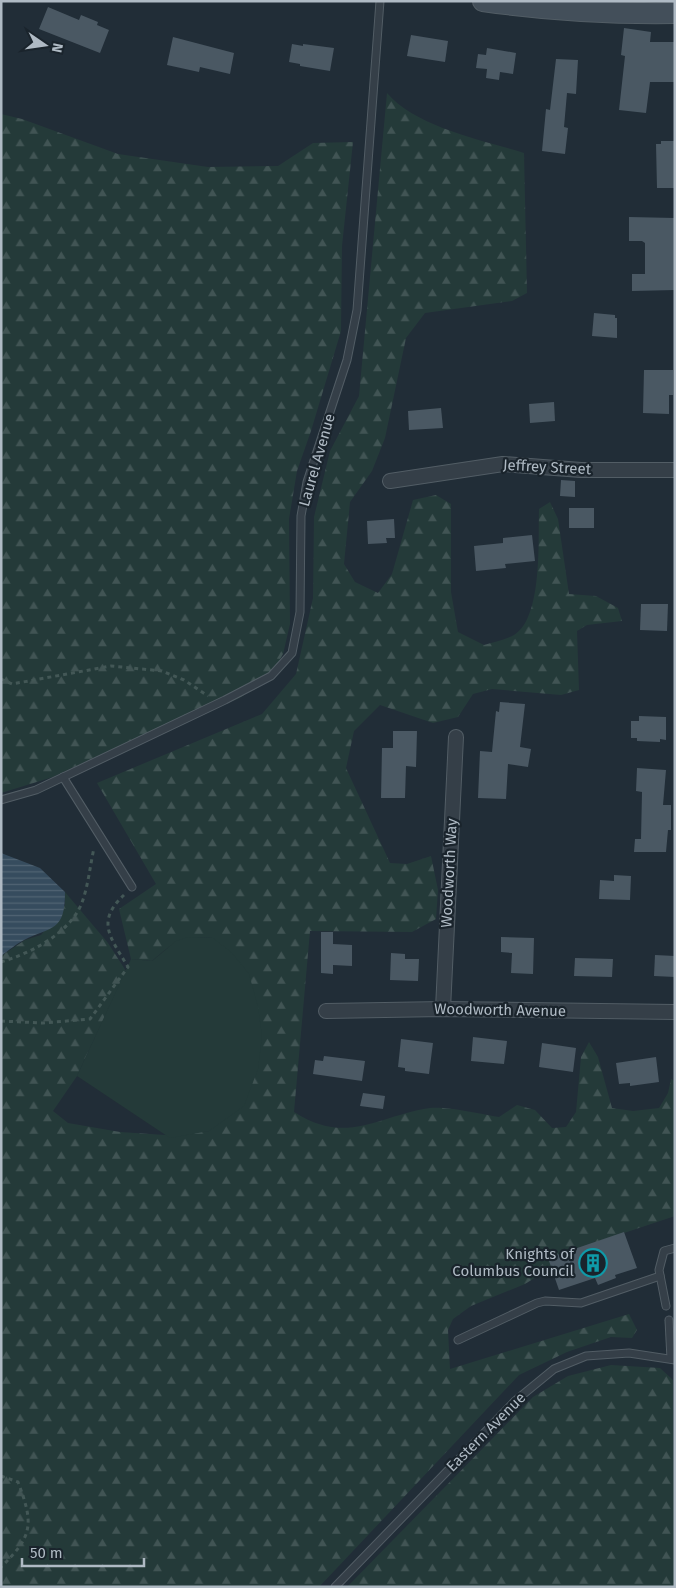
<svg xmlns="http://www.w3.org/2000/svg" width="676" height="1588" font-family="'Fira Sans',sans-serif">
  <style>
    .forest { fill: url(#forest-firs) }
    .garden { fill: #243a39 }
    .water { fill: url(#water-rules) }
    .building { fill: #4a5863 }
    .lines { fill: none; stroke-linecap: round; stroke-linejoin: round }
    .lane-casing { stroke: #525d65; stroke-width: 9 }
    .street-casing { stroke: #525d65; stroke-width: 16 }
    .secondary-casing { stroke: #525d65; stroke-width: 22 }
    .path { stroke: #435756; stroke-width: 3; stroke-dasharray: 4 4; stroke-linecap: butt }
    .lane { stroke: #353f48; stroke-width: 7 }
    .street { stroke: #353f48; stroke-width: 14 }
    .secondary { stroke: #434f5a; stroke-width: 20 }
    .labels { text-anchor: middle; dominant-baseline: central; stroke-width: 4.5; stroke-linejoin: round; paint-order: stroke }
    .street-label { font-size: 15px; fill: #afbac4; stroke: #1a242c }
    .poi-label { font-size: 15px; fill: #afbac4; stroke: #1a242c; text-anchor: end }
  </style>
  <defs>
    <pattern id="forest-firs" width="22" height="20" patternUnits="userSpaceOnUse" patternTransform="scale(1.25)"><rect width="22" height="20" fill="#243a39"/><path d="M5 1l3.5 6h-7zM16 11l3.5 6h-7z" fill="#415454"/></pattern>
    <pattern id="water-rules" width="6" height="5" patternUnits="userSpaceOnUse" patternTransform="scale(1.25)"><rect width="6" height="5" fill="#364c5e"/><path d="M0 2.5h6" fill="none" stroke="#516473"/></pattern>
  </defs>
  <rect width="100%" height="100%" fill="#212d37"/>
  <g class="forest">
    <path d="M387 93C416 127 482 140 524 153L527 293 512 301 425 313 406 338 385 438 372 471 350 502 344 564 355 582 378 593 392 574 413 500 436 495 451 504V592L458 632 484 645C493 642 505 640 514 635 543 618 538 539 539 509L550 502 558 519 569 594 596 596 618 608 622 621 587 625 577 631 579 690 561 695 492 689 473 694 458 717 433 723 380 705 354 731 346 768 390 863 407 864 431 856 438 890 436 919 412 932 310 931 294 1112C347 1146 377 1116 430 1108 446 1106 482 1114 499 1117L517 1105 535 1110 552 1128 566 1127 576 1112 581 1057 589 1042 598 1057 612 1108 633 1111 659 1108 668 1093 671 1079 675 1081V1216L549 1258 552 1267 525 1284 471 1306 453 1319 448 1330 450 1369 629 1314 637 1330 632 1338 611 1337 567 1352 519 1375 319 1587H1V956L25 940 41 935 65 905V892L108 943 126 971 77 1076 53 1111 68 1123 120 1132 165 1135 209 1131 213 938C179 937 177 940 152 961L131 959 119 909 156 884 97 783 262 714 296 674 313 598 314 517 330 451 359 396Z"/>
    <polygon points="1,114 22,119 118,154 208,167 278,166 313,143 353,142 342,246 341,331 311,431 297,471 289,519 290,624 283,654 272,673 240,698 108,751 53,777 1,793"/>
    <polygon points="611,1365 660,1368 673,1380 675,1587 347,1587 533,1397 568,1376"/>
  </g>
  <polygon class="garden" points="189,937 213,938 232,953 249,974 258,1007 262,1036 258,1069 244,1106 209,1131 170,1138 77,1076 131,959 152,961 176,941"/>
  <path class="water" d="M1 853 40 868 65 892C65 932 52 926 24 940 16 944 8 951 1 956Z"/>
  <g class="building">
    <polygon points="48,7 79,20 81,15 98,22 97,25 109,30 100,53 39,29"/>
    <polygon points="624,28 651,32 650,42 675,42 675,82 650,82 646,113 619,110 625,56 621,55"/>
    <polygon points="411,35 448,41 445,62 407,56"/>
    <polygon points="173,37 234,53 230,74 200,67 199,72 167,65"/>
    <polygon points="292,44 303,46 303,44 334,48 330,71 300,66 300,64 289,62"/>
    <polygon points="487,48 516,53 513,74 500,72 499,80 486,78 487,69 476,68 478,54 486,55"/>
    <polygon points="556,59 578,60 576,94 567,93 564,127 568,128 565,154 542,151 546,109 550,110"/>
    <polygon points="661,141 675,141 675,188 657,188 656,144 661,144"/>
    <polygon points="629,217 675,218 675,290 632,291 632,274 645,274 645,243 642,241 629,241"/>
    <polygon points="594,313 615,315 615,318 617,318 617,338 592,336"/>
    <polygon points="644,370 673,370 673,395 669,395 669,414 643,413"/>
    <polygon points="554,402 555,421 530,423 529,404"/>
    <polygon points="441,408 443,428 409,430 408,411"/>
    <polygon points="561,480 575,481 575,497 560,496"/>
    <rect x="569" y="508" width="25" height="20"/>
    <polygon points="394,519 395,538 386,538 387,543 368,544 367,521"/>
    <polygon points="532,535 535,561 505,564 506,568 476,571 474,546 503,543 503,538"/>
    <polygon points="641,604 668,604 667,631 640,630"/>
    <polygon points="500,702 525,704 520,747 531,749 528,767 508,764 506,799 478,798 480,751 492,752 496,711 499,712"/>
    <polygon points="639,716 666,717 666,740 660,739 660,742 637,741 637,738 631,738 631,721 639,721"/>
    <polygon points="393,731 417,731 416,767 406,766 405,798 381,798 382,748 393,748"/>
    <polygon points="637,768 666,770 663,805 671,805 671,830 668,830 666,852 634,852 635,839 641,839 642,792 636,791"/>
    <polygon points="614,875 631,876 630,900 599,899 600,880 614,881"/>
    <polygon points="321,932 333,932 333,944 352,945 352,966 333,965 333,974 321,973"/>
    <polygon points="501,937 534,938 533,974 511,973 512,953 501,952"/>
    <polygon points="391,953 405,954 405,959 419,959 418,981 390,980"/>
    <polygon points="655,955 675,956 675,977 654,976"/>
    <polygon points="575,958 613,959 612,977 574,976"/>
    <polygon points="473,1037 507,1041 504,1064 471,1061"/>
    <polygon points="401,1039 433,1043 429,1074 405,1071 405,1068 398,1067"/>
    <polygon points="542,1043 576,1048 573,1072 539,1067"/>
    <polygon points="324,1056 365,1061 362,1081 313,1074 315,1060 323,1061"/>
    <polygon points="656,1057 659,1082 630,1086 630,1083 619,1084 616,1063"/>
    <polygon points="363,1093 385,1096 383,1109 360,1106"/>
    <polygon points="624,1232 637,1268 615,1275 616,1278 598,1285 595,1278 559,1290 548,1258"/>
  </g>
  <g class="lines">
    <defs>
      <g id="lane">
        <polyline points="63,777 132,887"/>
        <polyline points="1,800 36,790 225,700 271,676 292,653 300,612 301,516 307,482 347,360 357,310 380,1"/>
        <polyline points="666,1306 659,1270 664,1251 675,1248"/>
        <polyline points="669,1320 671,1359"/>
        <polyline points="458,1340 537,1303 545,1301 581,1303 660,1276"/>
        <polyline points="335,1587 515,1401 554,1369 586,1356 629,1353 675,1360"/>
      </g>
      <g id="street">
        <polyline points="390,481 503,464 581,470 675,470"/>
        <polyline points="443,1009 456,737"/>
        <polyline points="326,1011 443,1009 675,1012"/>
      </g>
      <path id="secondary" d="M483 1C546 10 610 14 675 13"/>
    </defs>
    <use href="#lane" class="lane-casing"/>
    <use href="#street" class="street-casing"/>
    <use href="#secondary" class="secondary-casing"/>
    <g class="path">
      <polyline points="1,679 12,684 111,666 162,671 184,680 208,696"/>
      <path d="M1 962C31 953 68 934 81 905 88 888 90 866 94 848"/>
      <path d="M1 1021 43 1023 90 1019 128 967C111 938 95 922 124 895"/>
      <path d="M1 1476 18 1482C34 1524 33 1536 1 1567"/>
    </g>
    <use href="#lane" class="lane"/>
    <use href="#street" class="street"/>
    <use href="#secondary" class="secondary"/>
  </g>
  <defs>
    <symbol id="building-ring" viewBox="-11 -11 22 22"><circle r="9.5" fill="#1a242c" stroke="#0f9aa8" stroke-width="1.5"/><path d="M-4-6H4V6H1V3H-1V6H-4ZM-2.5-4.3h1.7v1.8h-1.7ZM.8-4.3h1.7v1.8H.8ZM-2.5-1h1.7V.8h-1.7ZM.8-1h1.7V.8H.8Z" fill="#0f9aa8"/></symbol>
  </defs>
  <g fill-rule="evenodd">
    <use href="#building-ring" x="577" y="1247" width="32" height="32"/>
  </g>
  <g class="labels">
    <g class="street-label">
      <text transform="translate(317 460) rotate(-74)">Laurel Avenue</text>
      <text transform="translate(547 467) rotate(3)">Jeffrey Street</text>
      <text transform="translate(449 873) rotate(-87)">Woodworth Way</text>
      <text transform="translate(500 1010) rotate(1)">Woodworth Avenue</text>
      <text transform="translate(486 1432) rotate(-45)">Eastern Avenue</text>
    </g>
    <g class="poi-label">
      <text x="574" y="1254">Knights of<tspan x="574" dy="17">Columbus Council</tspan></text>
    </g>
  </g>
  <rect width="676" height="1588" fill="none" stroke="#afbac4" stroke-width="5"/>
  <g transform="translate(45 45) rotate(103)" stroke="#1a242c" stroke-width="4" paint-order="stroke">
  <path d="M0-4L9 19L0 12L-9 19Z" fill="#afbac4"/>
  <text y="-8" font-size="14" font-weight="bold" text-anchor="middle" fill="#afbac4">N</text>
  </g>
  <path d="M22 1558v8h122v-8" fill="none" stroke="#afbac4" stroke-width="2.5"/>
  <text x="30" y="1558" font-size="15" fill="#afbac4" stroke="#1a242c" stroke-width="4" paint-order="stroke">50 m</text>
</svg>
